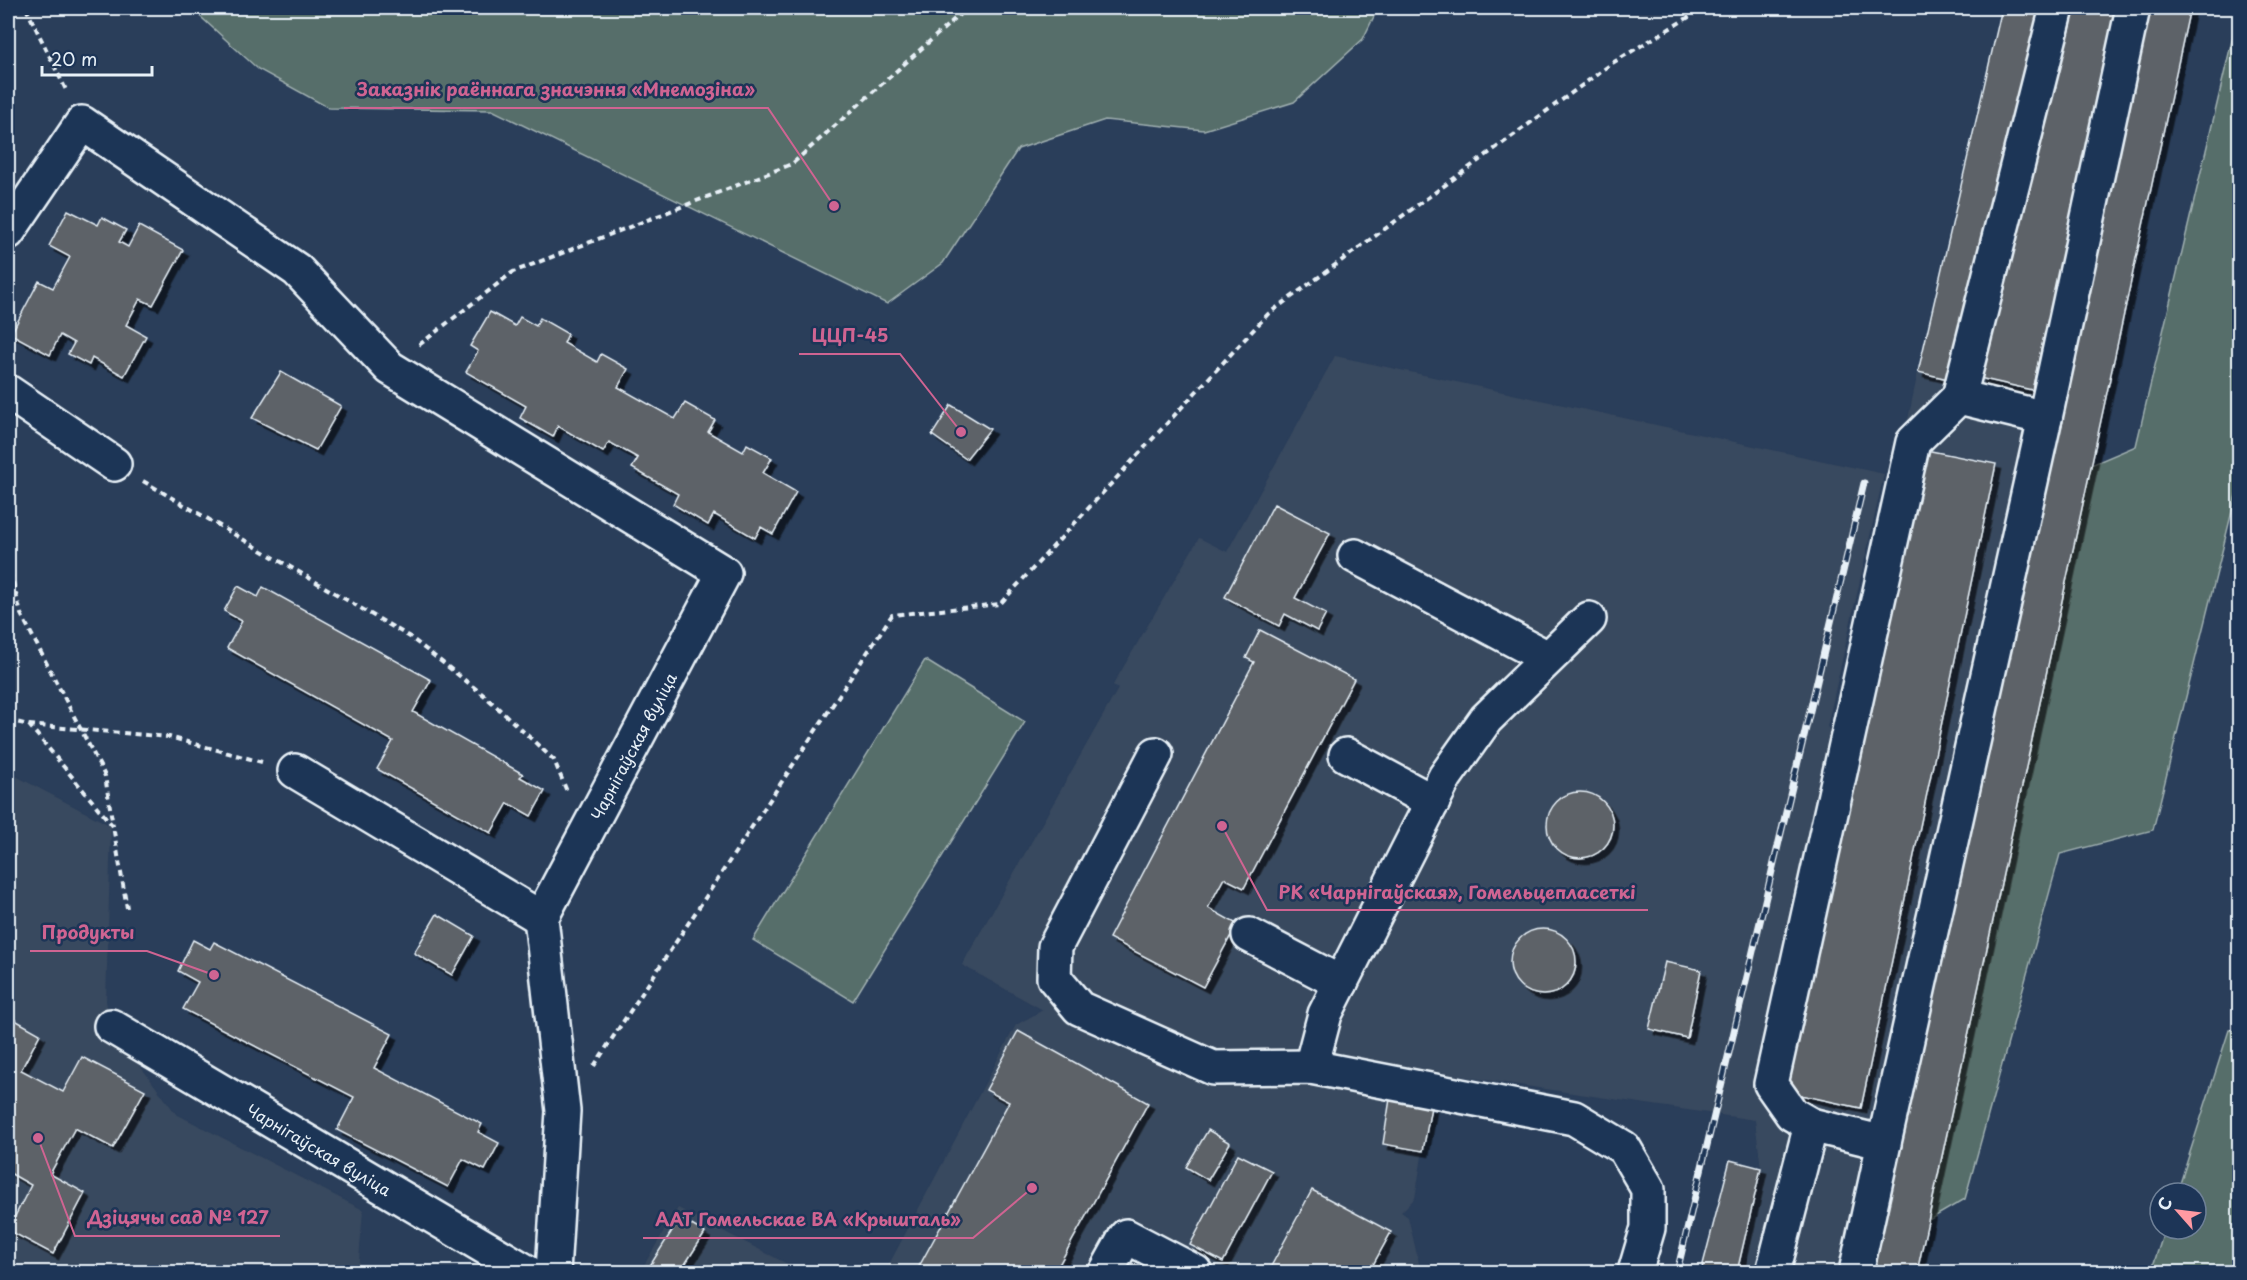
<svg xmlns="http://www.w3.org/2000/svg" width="2247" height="1280" font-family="'Playpen Sans',sans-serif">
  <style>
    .built { fill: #39495e }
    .green { fill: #576e6a; stroke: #a0b0b1; stroke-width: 1.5 }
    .building { fill: #5d6268; stroke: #e8f1f8; stroke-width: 1.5; filter: url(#shadow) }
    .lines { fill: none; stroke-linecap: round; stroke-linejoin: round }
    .minor-casing { stroke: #e8f1f8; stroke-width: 38 }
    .path { stroke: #e8f1f8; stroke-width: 4; stroke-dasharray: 6 4.5; stroke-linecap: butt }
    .minor { stroke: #1d3557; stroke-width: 33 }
    .rail-casing { stroke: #e8f1f8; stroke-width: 7 }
    .rail { stroke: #1d3557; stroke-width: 4.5; stroke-dasharray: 14; stroke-linecap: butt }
    .labels { text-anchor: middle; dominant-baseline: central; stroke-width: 5; stroke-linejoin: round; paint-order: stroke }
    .street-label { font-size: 16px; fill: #e8f1f8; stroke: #1d3557 }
    .leader { fill: none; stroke: #cf6492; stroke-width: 2 }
    .callout-dot { fill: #cf6492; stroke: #1d3557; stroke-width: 2 }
    .callout-label { font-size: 18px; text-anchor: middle; font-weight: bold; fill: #cf6492; stroke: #1d3557; stroke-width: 5; stroke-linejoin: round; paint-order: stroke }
  </style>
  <defs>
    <filter id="shadow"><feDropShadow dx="5.5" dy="5.5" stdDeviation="0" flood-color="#0009"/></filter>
  </defs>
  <rect width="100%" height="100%" fill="#2a3e5a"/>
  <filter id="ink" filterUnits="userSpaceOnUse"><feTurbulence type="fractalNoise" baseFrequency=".0167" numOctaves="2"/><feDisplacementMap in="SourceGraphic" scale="12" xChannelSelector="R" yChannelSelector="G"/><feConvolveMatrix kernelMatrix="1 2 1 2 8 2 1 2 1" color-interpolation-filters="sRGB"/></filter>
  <g filter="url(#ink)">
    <g class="built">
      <polygon points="2002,8 2190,8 1917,1272 1701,1272 1730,1160 1761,1168 1755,1120 1438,1073 1433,1091 1415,1198 1401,1212 1408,1217 1421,1272 885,1272 1016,1025 1043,1010 962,965 1118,689 1113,685 1199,538 1227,552 1335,356 1884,474 1827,727 1841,739 1918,372"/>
      <polygon points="8,772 111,826 106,1001 111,1027 176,1114 363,1210 358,1272 8,1272"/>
      <polygon points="678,1208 803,1272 640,1272"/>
    </g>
    <g class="green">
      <polygon points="191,8 1378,8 1363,39 1294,102 1204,130 1105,120 1018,149 943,263 887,304 492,110 329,108 258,69"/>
      <polygon points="2239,11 2239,483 2153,830 2060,854 1965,1199 1929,1220 2091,465 2136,446"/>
      <polygon points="925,660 1025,722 853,1001 753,940"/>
      <polygon points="2229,1030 2240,1032 2240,1239 2235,1272 2151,1272 2165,1229 2196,1229 2196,1193 2177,1193"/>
    </g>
    <g class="building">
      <polygon points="2002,8 2048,8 1961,382 1918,372"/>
      <polygon points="2063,8 2119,8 2032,390 1979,378"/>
      <polygon points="2147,8 2190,8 1917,1272 1874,1272"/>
      <polygon points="68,210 98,225 102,217 126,230 119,242 128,247 139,226 183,250 153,305 140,299 126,325 146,336 124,376 92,358 89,365 68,354 74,343 60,335 50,355 11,334 39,281 53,288 70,257 49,246"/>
      <polygon points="490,312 515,326 520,317 536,326 540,318 568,334 564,343 597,362 601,354 628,369 618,387 675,419 685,403 715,420 708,432 743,452 747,444 772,458 763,473 796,492 773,534 761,527 755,538 714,514 708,525 673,504 678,494 632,468 638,458 609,442 603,452 558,426 553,437 520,418 526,406 466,372 478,351 470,346"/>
      <polygon points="281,372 341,406 316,450 252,418"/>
      <polygon points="951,405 990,429 966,459 932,435"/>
      <polygon points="1916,448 1996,464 1861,1108 1782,1091"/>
      <polygon points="1274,504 1330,533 1295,598 1326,614 1317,631 1285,614 1279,626 1225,597"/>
      <polygon points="238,586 258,597 263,587 431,680 413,712 523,774 520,777 545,791 531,816 508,803 491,833 377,769 393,741 227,648 242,621 224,611"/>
      <polygon points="1260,630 1354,679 1244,888 1224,878 1208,908 1237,924 1203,987 1109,938 1254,662 1246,658"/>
      <circle cx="1580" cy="825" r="33"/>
      <polygon points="437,914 474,936 452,975 414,953"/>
      <circle cx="1543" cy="962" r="33"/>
      <polygon points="193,940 210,949 214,942 392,1034 374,1068 482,1124 478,1132 499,1143 485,1170 463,1159 448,1187 337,1130 354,1097 183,1009 198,982 178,971"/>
      <polygon points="1665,962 1701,970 1687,1038 1649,1029"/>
      <polygon points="8,1016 40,1034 21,1070 63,1092 82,1057 145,1090 113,1148 75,1128 50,1174 85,1193 53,1254 8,1230 31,1185 8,1172"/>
      <polygon points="1018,1031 1148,1103 1055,1272 916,1272 1009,1102 986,1090"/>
      <polygon points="1390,1099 1431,1107 1423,1151 1383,1144"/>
      <polygon points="1208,1130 1230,1143 1208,1180 1186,1167"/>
      <polygon points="1238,1154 1272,1171 1223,1262 1190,1245"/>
      <polygon points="1730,1160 1761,1168 1737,1272 1701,1272"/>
      <polygon points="1312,1190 1391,1232 1369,1272 1268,1272"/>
      <polygon points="680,1218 705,1233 680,1272 646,1272"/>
    </g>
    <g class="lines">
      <defs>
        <g id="minor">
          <polyline points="8,232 82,123 297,270 390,368 724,573 541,918 563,1111 553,1272"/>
          <polyline points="8,392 114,464"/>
          <polyline points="1959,397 2057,8"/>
          <polyline points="1355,556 1548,658"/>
          <polyline points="1156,754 1055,947 1054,978 1079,1008 1213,1068 1311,1067 1574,1118 1624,1148 1648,1189 1648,1228 1635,1272"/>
          <polyline points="1346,755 1433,802"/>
          <polyline points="295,771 541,918"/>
          <polyline points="1249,935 1341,983"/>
          <path id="s1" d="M111 1026 527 1272"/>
          <polyline points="1311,1067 1325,1014 1445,777 1486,719 1589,619"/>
          <polyline points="1811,1125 1792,1114 1771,1084 1913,442 1959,397 2045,418"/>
          <polyline points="1106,1272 1126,1236 1195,1272"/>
          <polyline points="1773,1272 1811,1125 1884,1143 2045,418 2133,8"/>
          <polyline points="1856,1272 1884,1143"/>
        </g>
      </defs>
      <use href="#minor" class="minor-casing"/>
      <g class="path">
        <polyline points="26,8 67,92"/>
        <polyline points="419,345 513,272 792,164 967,8"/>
        <polyline points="143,481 410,637 485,696 554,760 568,794"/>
        <polyline points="8,562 21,614 105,776 113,826"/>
        <polyline points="8,720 29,725 113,826 127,908"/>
        <polyline points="29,725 169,737 262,762"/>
        <polyline points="594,1066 892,615 1000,604 1268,314 1614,62 1704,8"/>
      </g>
      <use href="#minor" class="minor"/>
      <defs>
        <polyline id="rail" points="1677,1272 1864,483"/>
      </defs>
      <use href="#rail" class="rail-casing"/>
      <use href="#rail" class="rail"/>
    </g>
  </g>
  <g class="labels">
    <g class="street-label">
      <text transform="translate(633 746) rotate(-62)">Чарнігаўская вуліца</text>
      <text stroke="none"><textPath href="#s1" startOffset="242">Чарнігаўская вуліца</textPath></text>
    </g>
  </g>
  <path class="leader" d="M834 206L768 108H344M961 432L900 354H799M1222 826L1267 910H1648M214 975L147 951H30M38 1138L75 1236H280M1032 1188L973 1238H643"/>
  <g class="callout-dot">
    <circle cx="834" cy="206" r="6"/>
    <circle cx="961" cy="432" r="6"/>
    <circle cx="1222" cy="826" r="6"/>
    <circle cx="214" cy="975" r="6"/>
    <circle cx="38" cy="1138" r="6"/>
    <circle cx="1032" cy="1188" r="6"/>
  </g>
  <g class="callout-label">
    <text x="556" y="96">Заказнік раённага значэння «Мнемозіна»</text>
    <text x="850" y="342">ЦЦП-45</text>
    <text x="1457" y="899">РК «Чарнігаўская», Гомельцепласеткі</text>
    <text x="88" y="939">Продукты</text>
    <text x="178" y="1224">Дзіцячы сад № 127</text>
    <text x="808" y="1226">ААТ Гомельскае ВА «Крышталь»</text>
  </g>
  <rect width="2247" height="1280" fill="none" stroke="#1d3557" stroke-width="30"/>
  <rect x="15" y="15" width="2217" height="1250" fill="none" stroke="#e8f1f8" stroke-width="2" filter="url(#ink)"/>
  <g transform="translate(2178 1211) rotate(298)"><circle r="28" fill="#1d3557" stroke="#6e8097" stroke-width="1.5"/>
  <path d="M0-4.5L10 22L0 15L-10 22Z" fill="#ff9aa2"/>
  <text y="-9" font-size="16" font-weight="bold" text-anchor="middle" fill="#e8f1f8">С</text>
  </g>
  <path d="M42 66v9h110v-9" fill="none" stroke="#e8f1f8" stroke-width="3"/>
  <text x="51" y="66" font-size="18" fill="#e8f1f8" stroke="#1d3557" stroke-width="4.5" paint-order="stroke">20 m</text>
</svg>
